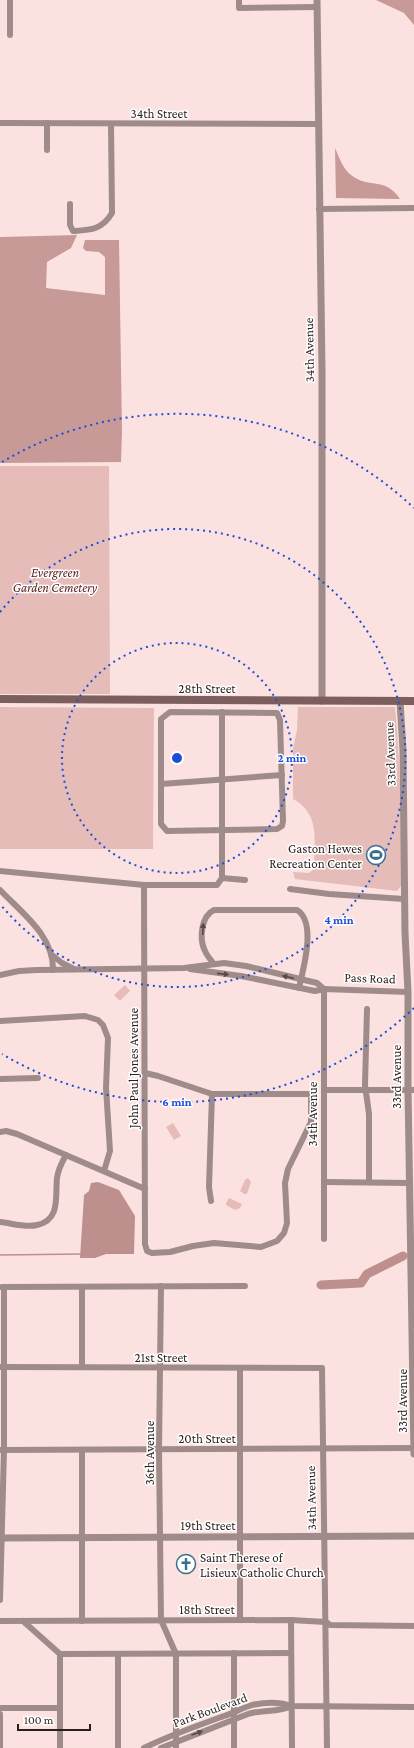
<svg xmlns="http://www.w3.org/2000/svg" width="414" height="1748" font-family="'Crimson Pro',serif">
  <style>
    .green { fill: #e6bcb9 }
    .forest { fill: #c79997 }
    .water { fill: #bd908e }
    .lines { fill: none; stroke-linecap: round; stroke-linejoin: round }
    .stream { stroke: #bd908e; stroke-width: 1.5 }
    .river { stroke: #bd908e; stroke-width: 9 }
    .minor { stroke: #9f8b89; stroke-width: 6 }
    .tertiary { stroke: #9f8b89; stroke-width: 7 }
    .secondary { stroke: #7b5e5d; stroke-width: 8 }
    .oneway { fill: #594a49 }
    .ring { fill: none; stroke: #1d4ed8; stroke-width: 2; stroke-dasharray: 2 4 }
    .labels { text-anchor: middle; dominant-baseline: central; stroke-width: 3; stroke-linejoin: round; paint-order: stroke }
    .street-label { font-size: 13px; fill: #2a1f1e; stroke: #fff }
    .park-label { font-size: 13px; font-style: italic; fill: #5f2525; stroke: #fff }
    .poi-label { font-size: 13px; fill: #2a1f1e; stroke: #fff; text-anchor: end }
    .centre { fill: #1d4ed8; stroke: #fff; stroke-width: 2 }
    .ring-label { font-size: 12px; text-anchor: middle; font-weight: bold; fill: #1d4ed8; stroke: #fff; stroke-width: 3; stroke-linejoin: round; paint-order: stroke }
  </style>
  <rect width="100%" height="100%" fill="#fbe2e0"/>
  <g class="green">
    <polygon points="0,466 109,466 110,694 0,694"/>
    <polygon points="0,707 154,708 153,849 0,849"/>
    <path d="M298 707H395C401 767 401 826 401 886L397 891 295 879 293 872 309 873 314 869C314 842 321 814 293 799V749L297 730Z"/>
    <polygon points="125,985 130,991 120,1001 114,995"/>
    <polygon points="173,1123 181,1136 174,1140 166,1127"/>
    <polygon points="248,1178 251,1182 247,1194 244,1194 240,1191 245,1180"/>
    <polygon points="229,1198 242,1204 240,1208 235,1210 226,1205 226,1203"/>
  </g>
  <g class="forest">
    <polygon points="376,0 414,0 414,25 404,13"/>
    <path d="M335 148C339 157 343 169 351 175 368 189 385 176 400 199L336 198Z"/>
    <polygon points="77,235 71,248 47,262 46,288 105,295 105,257 99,252 86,251 83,248 85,240 119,240 122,432 121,462 0,463 0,237"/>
  </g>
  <polygon class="water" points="98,1182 119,1190 135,1216 134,1254 106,1254 95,1258 80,1258 84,1195 89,1191 91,1183"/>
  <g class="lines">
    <polyline class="stream" points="0,1255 82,1254"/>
    <polyline class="river" points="321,1285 361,1283 367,1274 403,1256"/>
    <g class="minor">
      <polyline points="239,0 239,8 317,7"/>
      <polyline points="10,35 10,0"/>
      <polyline points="0,123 319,124"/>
      <polyline points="47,123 47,150"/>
      <path d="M70 204V225L73 231C90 230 102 230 112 213L111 124"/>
      <polyline points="319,209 414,208"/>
      <polygon points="170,712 277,713 280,720 283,821 282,826 277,829 167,831 161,824 161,719"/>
      <polyline points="161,784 282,775"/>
      <polyline points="0,871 144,885 217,885 222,878 245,880"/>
      <polyline points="222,878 222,712"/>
      <polyline points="144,885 145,1244 147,1251 152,1253 170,1252 193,1246 214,1243 261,1247 277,1241 284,1233 287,1223 285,1183 288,1169 311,1122 311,1094 212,1094 158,1076 145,1073"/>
      <polyline points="290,889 329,894 404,899"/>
      <path d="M0 890C22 913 54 936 53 970"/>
      <polyline points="52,955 62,963 74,969"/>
      <path d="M214 964C211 960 207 956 205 951 199 939 201 916 214 910H297C317 922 303 970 299 988"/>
      <polyline points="190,969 241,976 315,991 324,989 408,992"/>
      <polyline points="0,975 19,971 37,970 184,968 224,963 246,966 317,983 324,989"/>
      <polyline points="367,1009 365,1085 369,1114 369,1182"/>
      <polyline points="0,1021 85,1016 98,1020 103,1025 108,1038 106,1088 110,1151 104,1171"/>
      <polyline points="0,1079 38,1078"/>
      <polyline points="324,1090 414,1090"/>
      <polyline points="0,1132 6,1131 17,1134 145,1189"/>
      <polyline points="324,1182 410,1183"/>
      <polyline points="211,1201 209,1187 212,1094"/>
      <path d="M0 1222C11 1223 26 1228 37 1225 61 1220 55 1196 57 1178 58 1170 62 1162 66 1155"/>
      <polyline points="324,1239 324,989"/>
      <polyline points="161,1286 159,1449 161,1620 176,1654 176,1748"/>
      <polyline points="2,1287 245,1286"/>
      <polyline points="0,1367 322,1368 327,1748"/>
      <polyline points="82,1367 82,1287"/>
      <polyline points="240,1368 240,1620"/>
      <polyline points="0,1450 414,1448"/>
      <polyline points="0,1600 4,1450 4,1287"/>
      <polyline points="291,1620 292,1748"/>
      <polyline points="0,1621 291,1620 326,1622 330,1625 414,1626"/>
      <polyline points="23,1621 60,1654 60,1748"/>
      <polyline points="82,1621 82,1450"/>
      <polyline points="60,1654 291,1653"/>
      <polyline points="118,1654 118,1748"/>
      <polyline points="0,1708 60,1708"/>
      <polyline points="0,1714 0,1748"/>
      <path d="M144 1748C170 1735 197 1726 224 1716 234 1713 242 1708 252 1705 265 1702 280 1702 292 1706L414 1707"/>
      <path d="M161 1748 248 1714C262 1709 278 1713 292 1706"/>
      <polyline points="234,1748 234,1653"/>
    </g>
    <g class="tertiary">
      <polyline points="317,0 322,370 322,701"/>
      <polyline points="400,701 403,750 405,933 408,992 408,1090 414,1454"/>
      <polyline points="2,1538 414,1536"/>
    </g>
    <polyline class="secondary" points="0,699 414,701"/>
  </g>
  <defs><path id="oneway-solid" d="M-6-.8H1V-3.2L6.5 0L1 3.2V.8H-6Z"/></defs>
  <g class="oneway">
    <use href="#oneway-solid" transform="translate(203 929) rotate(-87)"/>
    <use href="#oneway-solid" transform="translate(223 974) rotate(6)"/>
    <use href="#oneway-solid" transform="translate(288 977) rotate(-167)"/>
    <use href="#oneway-solid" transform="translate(197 1733) rotate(-20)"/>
  </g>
  <g class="ring">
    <circle cx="177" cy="758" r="115"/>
    <path d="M0 612A229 229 0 1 1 0 904"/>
    <path d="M414 1008A344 344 0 0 1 2 1054M2 462A344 344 0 0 1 414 508"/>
  </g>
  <defs>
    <symbol id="stadium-ring" viewBox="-11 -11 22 22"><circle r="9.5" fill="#fff" stroke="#39708b" stroke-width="1.5"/><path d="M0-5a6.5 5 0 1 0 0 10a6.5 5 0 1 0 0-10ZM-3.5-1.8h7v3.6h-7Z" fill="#39708b"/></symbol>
    <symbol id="church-ring" viewBox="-11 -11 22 22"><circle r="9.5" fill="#fff" stroke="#39708b" stroke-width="1.5"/><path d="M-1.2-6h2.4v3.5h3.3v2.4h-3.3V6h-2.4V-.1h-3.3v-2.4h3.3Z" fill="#39708b"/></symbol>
  </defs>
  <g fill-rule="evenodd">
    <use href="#stadium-ring" x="365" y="844" width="22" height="22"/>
    <use href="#church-ring" x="175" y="1553" width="22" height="22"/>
  </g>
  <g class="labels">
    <g class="street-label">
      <text x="159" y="113">34th Street</text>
      <text transform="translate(309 350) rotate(-91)">34th Avenue</text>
      <text x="207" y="688">28th Street</text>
      <text transform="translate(390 754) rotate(-92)">33rd Avenue</text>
      <text transform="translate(370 978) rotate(2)">Pass Road</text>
      <text transform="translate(133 1068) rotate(-90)">John Paul Jones Avenue</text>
      <text transform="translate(396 1077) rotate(-90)">33rd Avenue</text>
      <text transform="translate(312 1114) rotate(-90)">34th Avenue</text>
      <text x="161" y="1357">21st Street</text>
      <text transform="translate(402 1401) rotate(-90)">33rd Avenue</text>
      <text x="207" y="1438">20th Street</text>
      <text transform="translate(149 1453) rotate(-90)">36th Avenue</text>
      <text transform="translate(311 1498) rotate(-91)">34th Avenue</text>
      <text x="208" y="1525">19th Street</text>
      <text x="207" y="1609">18th Street</text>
      <text transform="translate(210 1710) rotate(-20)">Park Boulevard</text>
    </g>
    <g class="park-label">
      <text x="55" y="572">Evergreen<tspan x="55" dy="15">Garden Cemetery</tspan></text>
    </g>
    <g class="poi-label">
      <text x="362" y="848">Gaston Hewes<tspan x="362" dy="15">Recreation Center</tspan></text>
      <text x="200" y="1557" text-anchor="start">Saint Therese of<tspan x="200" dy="15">Lisieux Catholic Church</tspan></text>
    </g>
  </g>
  <circle cx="177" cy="758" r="6" class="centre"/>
  <g class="ring-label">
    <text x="292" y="762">2 min</text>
    <text x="339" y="924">4 min</text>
    <text x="177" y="1106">6 min</text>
  </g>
  <path d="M18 1724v6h72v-6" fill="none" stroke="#2a1f1e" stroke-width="2"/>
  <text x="24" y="1724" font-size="12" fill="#2a1f1e" stroke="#ffffff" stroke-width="3" paint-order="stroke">100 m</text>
</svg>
